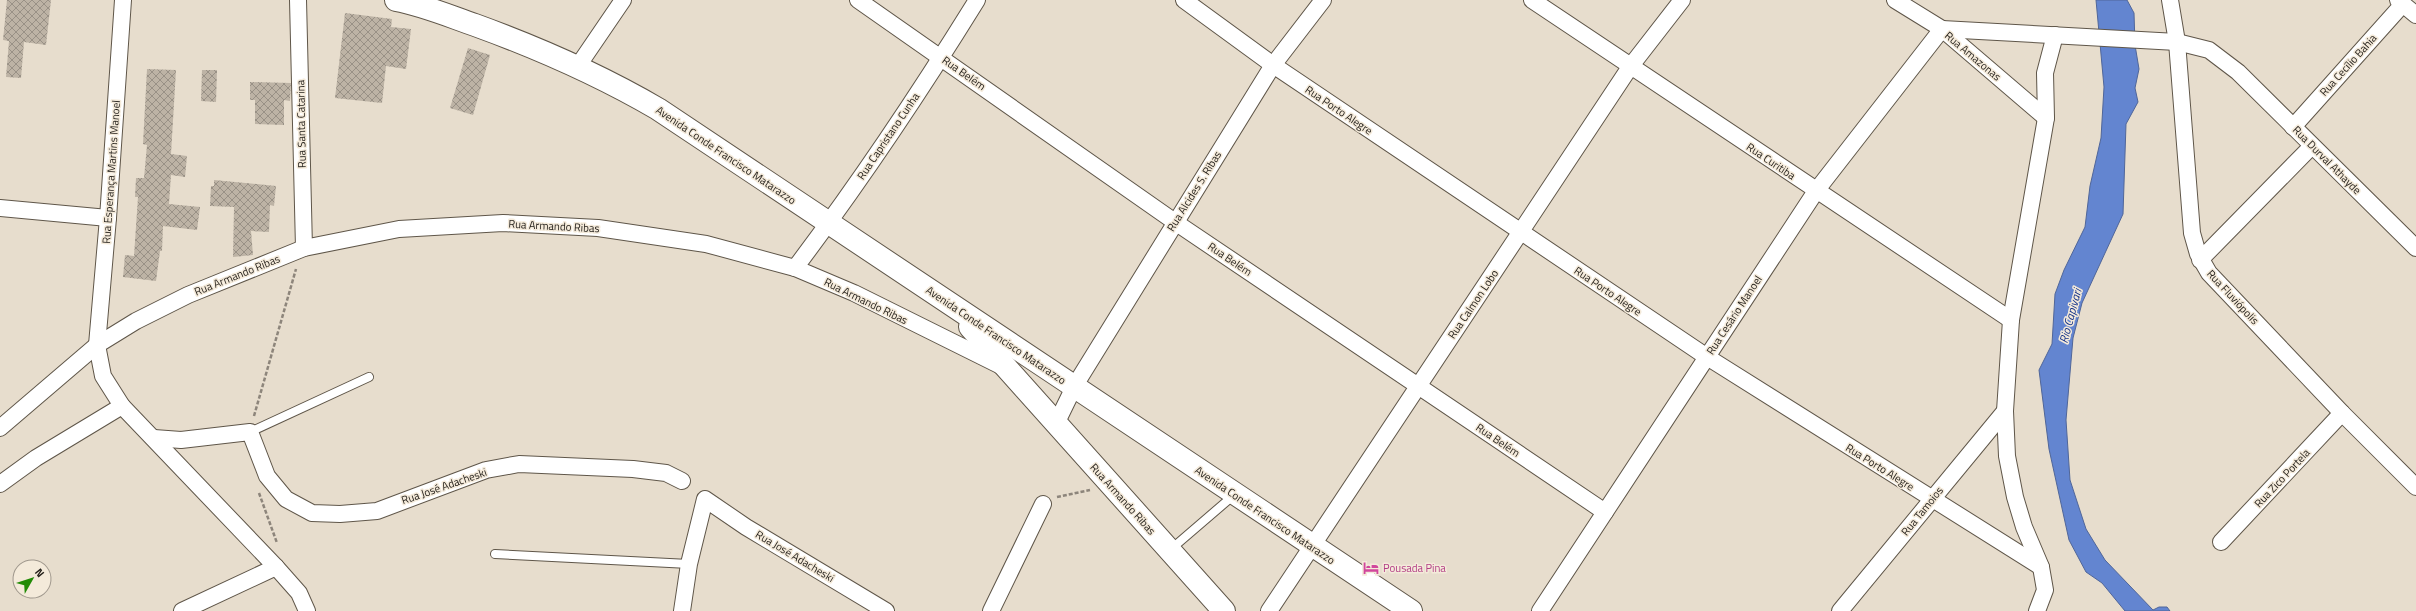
<svg xmlns="http://www.w3.org/2000/svg" width="2416" height="611" font-family="'Titillium Web',sans-serif">
  <style>
    .water { fill: #6385d0; stroke: #506699 }
    .building { fill: url(#building-cross-hatch) }
    .lines { fill: none; stroke-linecap: round; stroke-linejoin: round }
    .lane-casing { stroke: #5f5649; stroke-width: 10 }
    .street-casing { stroke: #5f5649; stroke-width: 18 }
    .secondary-casing { stroke: #5f5649; stroke-width: 24 }
    .path { stroke: #8d857b; stroke-width: 2.5; stroke-dasharray: 4 2; stroke-linecap: butt }
    .lane { stroke: #fff; stroke-width: 8 }
    .street { stroke: #fff; stroke-width: 16 }
    .secondary { stroke: #fff; stroke-width: 22 }
    .labels { text-anchor: middle; dominant-baseline: central; stroke-width: 3; stroke-linejoin: round; paint-order: stroke }
    .street-label { font-size: 11px; fill: #221e19; stroke: #f4eada }
    .hotel-label { font-size: 11px; fill: #b23c85; stroke: #f4eada; text-anchor: start }
    .water-label { font-size: 12px; font-style: italic; fill: #113088; stroke: #f4eada }
  </style>
  <defs>
    <pattern id="building-cross-hatch" width="8" height="8" patternUnits="userSpaceOnUse"><rect width="8" height="8" fill="#bdb3a5"/><path d="M0 0l8 8M0 8l8-8" fill="none" stroke="#999186"/></pattern>
  </defs>
  <rect width="100%" height="100%" fill="#e7ddcd"/>
  <polygon class="water" points="2096,0 2127,0 2134,13 2135,45 2139,69 2135,88 2138,102 2126,124 2123,214 2082,303 2073,338 2066,420 2070,480 2086,529 2105,560 2153,610 2159,607 2167,607 2170,611 2125,611 2102,583 2086,572 2069,540 2049,449 2039,370 2052,344 2055,294 2064,270 2085,227 2090,186 2101,138 2104,87"/>
  <g class="building">
    <polygon points="7,0 51,0 46,45 24,42 21,78 6,77 9,41 3,40"/>
    <polygon points="345,13 392,19 391,27 411,29 406,69 386,66 382,103 335,98"/>
    <polygon points="468,48 490,55 473,115 450,108"/>
    <polygon points="147,69 176,70 171,154 187,156 185,177 171,175 169,204 200,207 197,230 163,226 162,251 160,251 156,281 123,277 125,255 134,256 138,197 135,197 136,178 144,178 147,145 143,144"/>
    <polygon points="202,70 217,70 216,102 201,101"/>
    <polygon points="250,82 291,83 290,101 284,100 284,125 255,124 255,100 250,100"/>
    <polygon points="214,180 276,186 274,206 270,205 269,232 251,231 253,255 233,257 234,207 210,206 211,186 214,186"/>
  </g>
  <g class="lines">
    <defs>
      <g id="lane">
        <polyline points="250,432 369,377"/>
        <polyline points="1170,550 1234,495"/>
        <polyline points="495,554 689,564"/>
      </g>
      <g id="street">
        <polyline points="123,0 108,218 97,345 103,376 122,406 276,567 299,593 307,611"/>
        <polyline points="298,0 304,248"/>
        <polyline points="858,0 1175,222 1605,512"/>
        <polyline points="1184,0 1273,65 1707,357 2041,567"/>
        <polyline points="1532,0 2011,320"/>
        <polyline points="1895,0 1942,29 2046,118"/>
        <polyline points="2170,0 2177,42 2192,233 2198,254 2209,273 2342,413 2416,487"/>
        <polyline points="2398,0 2416,15"/>
        <polyline points="578,66 623,0"/>
        <polyline points="2293,127 2403,4"/>
        <polyline points="0,208 108,218"/>
        <polyline points="2200,260 2312,146"/>
        <path d="M795 268C860 182 920 92 977 0"/>
        <polyline points="1056,424 1074,387 1273,65 1323,0"/>
        <polyline points="0,428 97,345 136,321 188,295 304,248 399,229 503,223 598,228 706,244 795,268 854,293 1001,366"/>
        <polyline points="154,438 181,440 250,432 267,476 286,499 312,513 340,514 377,511 486,470 519,464 633,469 666,473 682,481"/>
        <polyline points="0,484 36,458 122,406"/>
        <polyline points="2221,542 2342,413"/>
        <polyline points="182,611 276,567"/>
        <polyline points="682,611 689,564 705,499 746,527 886,611"/>
        <polyline points="991,611 1043,504"/>
        <polyline points="1269,611 1630,67 1682,0"/>
        <polyline points="1540,611 1816,191 1942,29 2177,42 2209,50 2238,72 2416,248"/>
        <polyline points="1840,611 2005,411"/>
        <polyline points="2037,611 2045,590 2041,567 2024,527 2015,497 2007,456 2005,411 2011,320 2046,118 2045,73 2055,35"/>
      </g>
      <g id="secondary">
        <path d="M396 0C423 5 449 16 475 25 541 49 598 74 658 109L1411 611"/>
        <polyline points="970,327 1224,611"/>
      </g>
    </defs>
    <use href="#lane" class="lane-casing"/>
    <use href="#street" class="street-casing"/>
    <use href="#secondary" class="secondary-casing"/>
    <g class="path">
      <polyline points="254,416 296,269"/>
      <polyline points="259,493 277,543"/>
      <polyline points="1057,497 1090,490"/>
    </g>
    <use href="#lane" class="lane"/>
    <use href="#street" class="street"/>
    <use href="#secondary" class="secondary"/>
  </g>
  <defs>
    <symbol id="hotel-bare" viewBox="-9 -9 18 18"><path d="M-6-4.5h1.5V1H6V5H4.5V3h-9V5H-6ZM-4 0a1.8 1.8 0 1 1 3.6 0ZM.5 0V-2.5h3Q6-2.5 6 0Z" fill="#d1479c" stroke="#f4eada" stroke-width="2.5" paint-order="stroke"/></symbol>
  </defs>
  <g fill-rule="evenodd">
    <use href="#hotel-bare" x="1360" y="557" width="22" height="22"/>
  </g>
  <g class="labels">
    <g class="street-label">
      <text transform="translate(1973 56) rotate(40)">Rua Amazonas</text>
      <text transform="translate(2348 65) rotate(-48)">Rua Cecílio Bahia</text>
      <text transform="translate(964 73) rotate(35)">Rua Belém</text>
      <text transform="translate(1339 110) rotate(34)">Rua Porto Alegre</text>
      <text transform="translate(301 124) rotate(-91)">Rua Santa Catarina</text>
      <text transform="translate(888 136) rotate(-56)">Rua Capristano Cunha</text>
      <text transform="translate(726 155) rotate(34)">Avenida Conde Francisco Matarazzo</text>
      <text transform="translate(2327 160) rotate(45)">Rua Durval Athayde</text>
      <text transform="translate(1771 161) rotate(34)">Rua Curitiba</text>
      <text transform="translate(111 172) rotate(-86)">Rua Esperança Martins Manoel</text>
      <text transform="translate(1194 191) rotate(-58)">Rua Alcides S. Ribas</text>
      <text transform="translate(554 226) rotate(3)">Rua Armando Ribas</text>
      <text transform="translate(1230 259) rotate(34)">Rua Belém</text>
      <text transform="translate(237 275) rotate(-22)">Rua Armando Ribas</text>
      <text transform="translate(1608 291) rotate(34)">Rua Porto Alegre</text>
      <text transform="translate(2233 297) rotate(47)">Rua Fluviópolis</text>
      <text transform="translate(866 301) rotate(26)">Rua Armando Ribas</text>
      <text transform="translate(1473 304) rotate(-56)">Rua Calmon Lobo</text>
      <text transform="translate(1734 315) rotate(-57)">Rua Cesário Manoel</text>
      <text transform="translate(996 335) rotate(34)">Avenida Conde Francisco Matarazzo</text>
      <text transform="translate(1498 440) rotate(34)">Rua Belém</text>
      <text transform="translate(1880 467) rotate(32)">Rua Porto Alegre</text>
      <text transform="translate(2282 478) rotate(-47)">Rua Zico Portela</text>
      <text transform="translate(444 486) rotate(-19)">Rua José Adacheski</text>
      <text transform="translate(1123 499) rotate(48)">Rua Armando Ribas</text>
      <text transform="translate(1922 511) rotate(-51)">Rua Tamoios</text>
      <text transform="translate(1265 515) rotate(34)">Avenida Conde Francisco Matarazzo</text>
      <text transform="translate(795 556) rotate(31)">Rua José Adacheski</text>
    </g>
    <g class="hotel-label">
      <text x="1383" y="568">Pousada Pina</text>
    </g>
    <g class="water-label">
      <text transform="translate(2070 316) rotate(-75)">Rio Capivari</text>
    </g>
  </g>
  <g transform="translate(32 579) rotate(51)"><circle r="19" fill="#f4eada" stroke="#a0988d"/>
  <path d="M0-3L7 15L0 10L-7 15Z" fill="#228b07"/>
  <text y="-6" font-size="11" font-weight="bold" text-anchor="middle" fill="#221e19">N</text>
  </g>
</svg>
